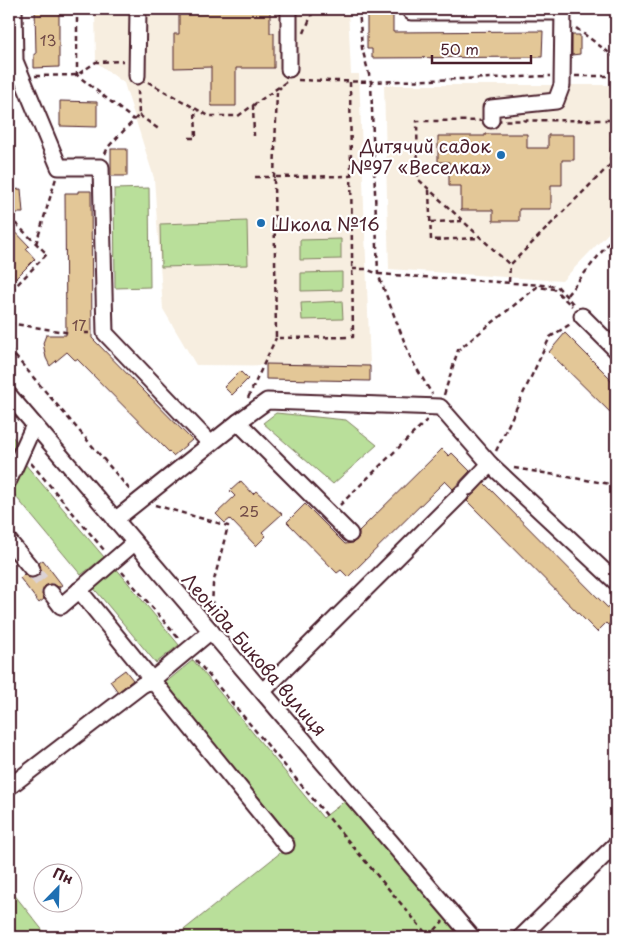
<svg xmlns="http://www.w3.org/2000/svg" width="625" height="946" font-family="'Playpen Sans',sans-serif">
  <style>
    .built { fill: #f7eee0 }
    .green { fill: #b9df9a; stroke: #827f62 }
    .building { fill: #e3c797; stroke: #4a1f2b }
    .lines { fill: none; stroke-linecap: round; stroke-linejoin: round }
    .minor-tunnel { stroke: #dbd2d5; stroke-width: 15; stroke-dasharray: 15 8; stroke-linecap: butt }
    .minor-casing { stroke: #4a1f2b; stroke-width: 19 }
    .path { stroke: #4a1f2b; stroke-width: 2.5; stroke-dasharray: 5 4; stroke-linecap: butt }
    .minor { stroke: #fff; stroke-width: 15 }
    .poi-dot { fill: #1f6fb2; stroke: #fff; stroke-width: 2 }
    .labels { text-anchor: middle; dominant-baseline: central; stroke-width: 4.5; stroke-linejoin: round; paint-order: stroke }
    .number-label { font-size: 15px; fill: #704946 }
    .poi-label { font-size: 18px; fill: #4a1f2b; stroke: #fff; text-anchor: end }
    .street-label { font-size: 18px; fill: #4a1f2b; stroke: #fff }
  </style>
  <rect width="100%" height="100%" fill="#fff"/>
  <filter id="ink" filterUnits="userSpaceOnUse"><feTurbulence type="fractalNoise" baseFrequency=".02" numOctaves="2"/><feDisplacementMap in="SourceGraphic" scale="10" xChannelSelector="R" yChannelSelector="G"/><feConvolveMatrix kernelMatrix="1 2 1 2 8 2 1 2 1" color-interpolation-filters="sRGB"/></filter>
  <g filter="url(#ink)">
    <g class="built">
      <polygon points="95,9 348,9 351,74 359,74 370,366 196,365 163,309 154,178 124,83 96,62"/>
      <polygon points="384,85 616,85 616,225 562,281 389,269"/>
    </g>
    <g class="green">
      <polygon points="149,188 150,287 115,288 114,189"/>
      <polygon points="247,221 248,265 161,267 160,224"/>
      <polygon points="341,239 341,259 300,260 300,240"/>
      <polygon points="342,272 342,290 301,291 301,273"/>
      <polygon points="342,301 343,319 302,320 301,303"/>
      <polygon points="276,413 346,420 377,445 333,484 263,423"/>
      <polygon points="9,433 18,443 9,462"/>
      <polygon points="25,464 104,557 81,575 12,492"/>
      <polygon points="115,567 179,645 156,663 92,586"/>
      <polygon points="193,660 323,818 346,800 463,937 175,937 295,841 165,683"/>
      <polygon points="9,888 48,937 9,937"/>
    </g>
    <g class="building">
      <polygon points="35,9 59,9 59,67 34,68 34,54 36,54"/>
      <polygon points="179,9 270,9 270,33 274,33 274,68 236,68 236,106 211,106 211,67 174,68 174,34 179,34"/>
      <polygon points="367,9 393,9 393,32 543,31 542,57 372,58 372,49 367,49"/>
      <polygon points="572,35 580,35 580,54 572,55"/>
      <polygon points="60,101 97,102 97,127 60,126"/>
      <polygon points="485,134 527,134 527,148 548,148 548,135 574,135 574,160 562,160 562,185 551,185 551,209 519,209 519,221 493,221 493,210 461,210 461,186 449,186 449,162 438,162 438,136 485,136"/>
      <rect x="111" y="149" width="16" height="27"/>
      <polygon points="21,189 23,213 12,213 10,190"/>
      <polygon points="78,191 91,191 92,338 192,440 173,456 77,359 75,360 67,352 50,366 46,358 43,343 46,335 66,335 65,193 78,193"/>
      <polygon points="9,225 29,246 26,249 35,259 9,285"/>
      <polygon points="565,333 610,378 609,379 616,387 616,418 549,352"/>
      <polygon points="266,364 370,366 370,381 266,379"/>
      <polygon points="240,371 248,379 232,395 224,387"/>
      <polygon points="442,449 449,456 452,453 470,471 453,489 445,481 348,577 341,570 337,573 287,522 305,504 345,544 353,543 359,537 359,531"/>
      <polygon points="241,481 253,494 256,491 282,514 262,532 266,536 256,546 230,519 225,523 216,514 235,496 230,491"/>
      <polygon points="484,483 616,616 608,625 606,623 597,632 467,501"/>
      <polygon points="43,560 62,585 59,587 50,584 45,586 42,594 44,599 39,603 20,578 24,574 29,578 38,576 41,572 39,563"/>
      <polygon points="125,670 133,680 118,692 110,681"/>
    </g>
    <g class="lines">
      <polyline class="minor-tunnel" points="32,569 51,593"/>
      <defs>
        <g id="minor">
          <polyline points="14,9 15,61 59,167 101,167 105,333 210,443"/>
          <polyline points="289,9 289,69"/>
          <polyline points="411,9 411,12 563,12"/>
          <polyline points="137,76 138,9"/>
          <polyline points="491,120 491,108 556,101 562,85 563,9"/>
          <polyline points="582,316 616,350"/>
          <polyline points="9,395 472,937"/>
          <polyline points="238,422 267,401 440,407 490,464 616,582"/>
          <polyline points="9,480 34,425"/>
          <polyline points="468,487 490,464"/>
          <polyline points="115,520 238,422 350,534"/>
          <polyline points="9,541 32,569"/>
          <polyline points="79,590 286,845"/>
          <polyline points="51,593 61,606 134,543"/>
          <polyline points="263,691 461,494"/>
          <polyline points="9,787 142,685 152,680 211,631"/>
          <polyline points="521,937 616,844"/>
        </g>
      </defs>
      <use href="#minor" class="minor-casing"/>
      <g class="path">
        <polyline points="77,9 77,75 134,120"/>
        <polyline points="359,9 362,48 371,82 550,76"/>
        <polyline points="576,28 616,58"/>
        <polyline points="304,33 314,9"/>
        <polyline points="35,76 77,75 96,62 123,61"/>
        <polyline points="575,76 616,76"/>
        <polyline points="298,80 371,82 378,274 411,359 432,394"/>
        <polyline points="148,82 209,116 238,116 286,82"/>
        <polyline points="350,82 353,337 276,338 274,177 351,176"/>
        <polyline points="253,105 254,136"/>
        <polyline points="139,115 160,130"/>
        <polygon points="614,120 610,165 510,265 418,179 417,121"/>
        <polyline points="189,138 196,138 195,108"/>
        <polyline points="105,154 108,147 139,115 138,90"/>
        <polyline points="255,177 274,177 277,91 281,87"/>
        <polyline points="429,190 431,240 480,238"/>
        <polyline points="9,217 47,254 9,293"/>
        <polyline points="431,222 462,221"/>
        <polyline points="36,244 56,178"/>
        <polyline points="352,269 366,269 378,274 557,286 575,306"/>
        <polyline points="509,282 510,265"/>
        <polyline points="567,295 616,234"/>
        <polyline points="9,323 71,333"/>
        <polyline points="84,333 93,333"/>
        <polyline points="9,349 130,490"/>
        <polyline points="444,395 458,350 537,287 554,289 572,306"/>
        <polyline points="248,398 276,338"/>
        <polyline points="496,451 550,337 572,323"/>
        <polyline points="31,463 104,550"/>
        <polyline points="514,468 616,485"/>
        <polyline points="155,505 228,526 213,584 212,611"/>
        <polyline points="340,505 428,419"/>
        <polyline points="122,572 180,640"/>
        <polyline points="196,660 429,937"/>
        <polyline points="429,937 443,921"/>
      </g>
      <use href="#minor" class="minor"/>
    </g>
  </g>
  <g class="poi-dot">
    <circle cx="501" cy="155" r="5"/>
    <circle cx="261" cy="223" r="5"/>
  </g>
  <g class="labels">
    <g class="number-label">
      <text x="48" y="39">13</text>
      <text x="79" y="324">17</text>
      <text x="249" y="510">25</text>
    </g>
    <g class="poi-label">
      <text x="491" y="145">Дитячий садок<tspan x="491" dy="21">№97 «Веселка»</tspan></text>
      <text x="271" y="223" text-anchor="start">Школа №16</text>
    </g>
    <g class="street-label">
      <text transform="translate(255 654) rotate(49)">Леоніда Бикова вулиця</text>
    </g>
  </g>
  <rect width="625" height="946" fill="none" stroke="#fff" stroke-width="30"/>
  <rect x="15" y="15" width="595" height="916" fill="none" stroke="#4a1f2b" stroke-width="2" filter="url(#ink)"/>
  <g transform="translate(58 888) rotate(23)"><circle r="24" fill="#ffffff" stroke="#b7a5aa"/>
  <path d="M0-4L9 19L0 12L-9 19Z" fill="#1f6fb2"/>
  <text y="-8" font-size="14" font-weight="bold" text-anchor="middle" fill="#4a1f2b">Пн</text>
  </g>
  <path d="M432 55v8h99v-8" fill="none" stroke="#4a1f2b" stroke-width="2.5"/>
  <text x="440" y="55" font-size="15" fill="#4a1f2b" stroke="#ffffff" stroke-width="4" paint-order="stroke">50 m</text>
</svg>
